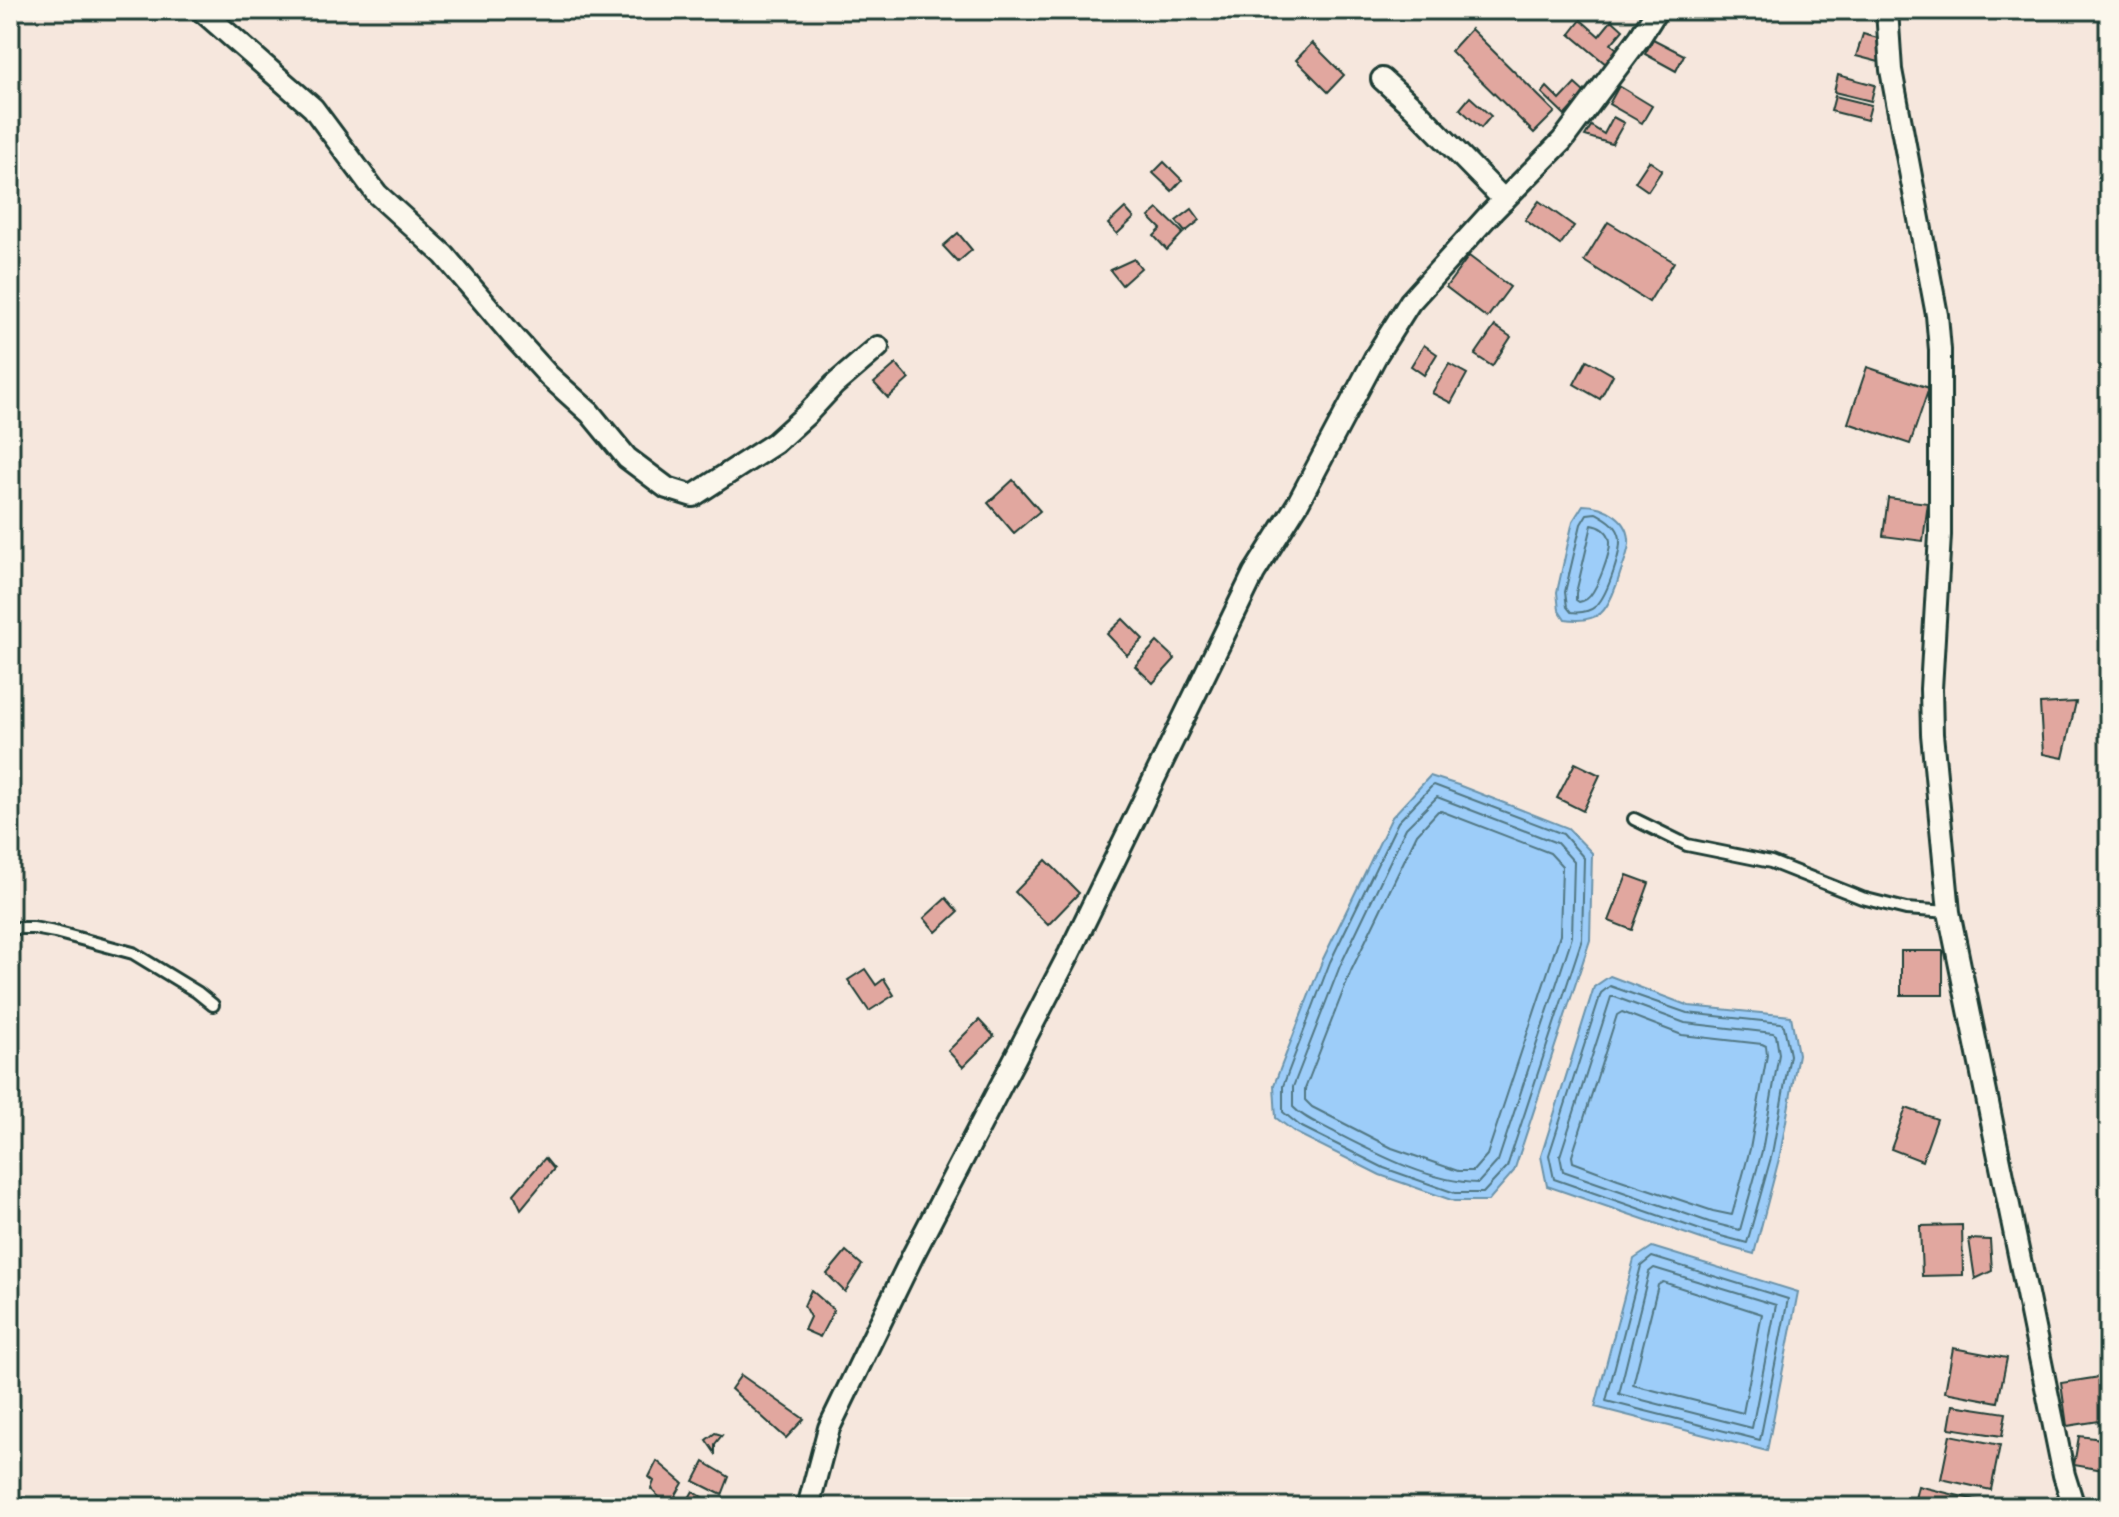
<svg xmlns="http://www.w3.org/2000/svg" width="2119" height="1517" font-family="'Shantell Sans',sans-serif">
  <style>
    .water { fill: #9dcdf9; stroke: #6b93aa; stroke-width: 2 }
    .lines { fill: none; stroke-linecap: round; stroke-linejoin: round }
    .shore { stroke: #517783; stroke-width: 2 }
    .building { fill: #e1a79f; stroke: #1f3d34; stroke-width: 2 }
    .service-casing { stroke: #1f3d34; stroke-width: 16 }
    .minor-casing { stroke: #1f3d34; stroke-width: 26 }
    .service { stroke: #fbf7ec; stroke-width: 10 }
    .minor { stroke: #fbf7ec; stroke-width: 20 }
  </style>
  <rect width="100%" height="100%" fill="#f6e7dd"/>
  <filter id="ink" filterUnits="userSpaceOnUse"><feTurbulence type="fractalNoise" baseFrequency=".0125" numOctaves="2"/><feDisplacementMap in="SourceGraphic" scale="16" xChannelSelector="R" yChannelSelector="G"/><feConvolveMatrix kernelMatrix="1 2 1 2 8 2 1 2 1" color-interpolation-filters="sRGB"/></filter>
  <g filter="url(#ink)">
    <g class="water">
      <path d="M1583 505C1604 505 1631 519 1629 544 1628 554 1623 565 1620 574 1617 585 1609 606 1601 613 1590 621 1577 621 1565 619L1559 610 1557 592 1573 521Z"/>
      <polygon points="1430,776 1458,785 1568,828 1592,853 1590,940 1514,1171 1488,1201 1454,1201 1380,1175 1296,1133 1276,1118 1274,1085 1323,959 1392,817"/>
      <polygon points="1610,976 1689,1006 1791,1016 1798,1054 1780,1155 1754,1254 1704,1240 1547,1186 1541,1156 1594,987"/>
      <polygon points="1652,1247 1798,1292 1767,1451 1595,1407 1634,1259"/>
    </g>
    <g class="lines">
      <g class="shore">
        <path d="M1596 513C1605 518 1616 524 1619 534 1624 548 1607 596 1596 606 1589 612 1579 613 1571 612L1567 607 1565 592 1581 524 1587 514Z"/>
        <path d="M1592 525C1600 526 1609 531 1610 541 1611 553 1598 586 1590 596 1586 601 1585 600 1579 602L1576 600V593Z"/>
        <polygon points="1434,785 1563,834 1584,858 1582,939 1507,1167 1483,1193 1455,1193 1384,1168 1300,1126 1283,1112 1283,1086 1330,962 1398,822 1431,787"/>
        <path d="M1437 797 1557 843 1574 862 1572 937 1498 1161 1478 1183C1430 1182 1379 1155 1336 1133 1322 1125 1304 1119 1293 1107V1087L1340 966 1406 828Z"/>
        <polygon points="1441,811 1550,853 1562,866 1560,935 1487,1155 1473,1171 1458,1171 1392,1148 1312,1107 1305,1100 1305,1089 1351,971 1417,834 1438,811"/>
        <polygon points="1610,986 1687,1013 1781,1023 1784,1026 1790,1055 1772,1154 1747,1243 1706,1232 1554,1179 1549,1155 1601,993"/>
        <polygon points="1611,997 1615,997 1685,1023 1773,1033 1776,1035 1779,1054 1762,1151 1740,1230 1709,1222 1563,1171 1560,1156"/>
        <polygon points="1622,1012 1682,1035 1762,1044 1766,1046 1767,1055 1750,1149 1732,1215 1713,1211 1618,1179 1573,1162 1572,1156 1617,1015"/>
        <polygon points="1652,1257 1788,1299 1760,1440 1606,1401 1641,1266"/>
        <polygon points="1654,1268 1776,1305 1752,1428 1619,1394 1649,1272"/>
        <polygon points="1663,1282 1762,1314 1743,1413 1633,1385 1658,1285"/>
      </g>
    </g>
    <g class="building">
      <polygon points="1818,10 1846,10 1842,19"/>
      <polygon points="1581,20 1599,36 1612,20 1623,30 1611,44 1624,55 1612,69 1570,34"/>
      <polygon points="1471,29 1555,112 1534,133 1451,51"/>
      <polygon points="1863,34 1885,40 1879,62 1856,56"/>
      <polygon points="1653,39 1684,55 1676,71 1645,54"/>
      <polygon points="1312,43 1344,75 1328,92 1296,60"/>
      <polygon points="1838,75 1875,85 1871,101 1834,92"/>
      <polygon points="1575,84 1585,93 1565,115 1542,93 1547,87 1560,100"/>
      <polygon points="1619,86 1652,106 1642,123 1609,104"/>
      <polygon points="1835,96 1871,105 1867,120 1831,111"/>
      <polygon points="1470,97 1491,116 1481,128 1460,109"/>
      <polygon points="1613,117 1624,123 1612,144 1585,136 1591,126 1604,134"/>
      <polygon points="1649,161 1662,170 1648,191 1635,182"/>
      <polygon points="1164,162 1182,180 1172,191 1153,173"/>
      <polygon points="1539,201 1574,226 1560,245 1525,220"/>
      <polygon points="1125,208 1134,218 1117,234 1108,224"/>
      <polygon points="1158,209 1183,233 1167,250 1154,236 1161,229 1149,217"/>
      <polygon points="1192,209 1200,220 1185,232 1176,221"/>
      <polygon points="1608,222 1674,262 1649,302 1584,261"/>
      <polygon points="958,233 972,250 958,262 943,246"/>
      <polygon points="1469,256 1510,287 1487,318 1446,287"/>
      <polygon points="1134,259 1141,268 1122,285 1110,270"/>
      <polygon points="1495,326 1511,337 1492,366 1475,355"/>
      <polygon points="1424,345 1437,354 1424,375 1411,366"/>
      <polygon points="1587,360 1613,375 1600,399 1574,384"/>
      <polygon points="896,364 909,379 888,398 874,383"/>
      <polygon points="1449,364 1467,374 1451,403 1432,393"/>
      <polygon points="1867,367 1929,388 1910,444 1848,423"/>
      <polygon points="1013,480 1040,511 1014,533 988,503"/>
      <polygon points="1888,498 1928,503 1923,541 1883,536"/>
      <polygon points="1123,619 1143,639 1127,655 1107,634"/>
      <polygon points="1157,642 1175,659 1153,683 1135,666"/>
      <polygon points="2076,702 2063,758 2043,754 2040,704"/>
      <polygon points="1575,763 1600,775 1583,811 1557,798"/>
      <polygon points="1046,860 1079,893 1048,925 1015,892"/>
      <polygon points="1627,875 1649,883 1632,930 1609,921"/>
      <polygon points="946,898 958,912 936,932 924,918"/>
      <rect x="1901" y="951" width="42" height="44"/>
      <polygon points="865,969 876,985 884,979 894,995 869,1011 848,980"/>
      <polygon points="979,1020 994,1036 963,1067 948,1051"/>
      <polygon points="1906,1108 1937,1119 1922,1161 1891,1149"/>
      <polygon points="545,1158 554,1169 521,1209 514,1194"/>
      <polygon points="1962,1225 1963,1275 1922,1276 1920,1226"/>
      <polygon points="1969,1239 1990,1240 1992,1271 1975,1279"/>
      <polygon points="846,1251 862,1265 845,1292 827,1274"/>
      <polygon points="811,1290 834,1310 820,1337 804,1330 810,1317 804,1306"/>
      <polygon points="1953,1348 2007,1358 1998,1402 1945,1392"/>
      <polygon points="741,1375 804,1419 786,1438 731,1389"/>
      <polygon points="2100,1377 2106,1420 2067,1426 2061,1383"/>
      <polygon points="1953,1405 2006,1413 2002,1436 1949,1428"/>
      <polygon points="715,1433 722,1435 715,1444 715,1453 706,1440"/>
      <polygon points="1950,1435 2000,1445 1991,1490 1941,1479"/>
      <polygon points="2079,1436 2109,1440 2109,1471 2074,1465"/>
      <polygon points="657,1461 683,1483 669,1507 651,1489 654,1481 649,1477"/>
      <polygon points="704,1462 729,1477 722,1495 694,1481"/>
      <polygon points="1918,1486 1980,1501 1978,1507 1913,1507"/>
      <polygon points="693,1491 708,1501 704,1507 684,1507"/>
    </g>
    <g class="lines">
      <defs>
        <g id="service">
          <polyline points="1634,819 1687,845 1771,862 1862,898 1906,909 1949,912"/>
          <polyline points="10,928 33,928 55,932 133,953 197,992 213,1005"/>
        </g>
        <g id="minor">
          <polyline points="201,10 313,108 377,194 444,255 512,335 549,376 590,413 627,458 667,488 693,496 775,443 807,414 834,385 878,347"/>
          <polyline points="1887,10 1891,70 1937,315 1940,350 1940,535 1931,689 1932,734 1949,912 2064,1475 2074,1507"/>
          <polyline points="1382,79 1413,107 1504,200"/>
          <polyline points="808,1507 829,1428 913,1255 1069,954 1254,573 1298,503 1377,354 1410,302 1487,217 1562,141 1640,37 1657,10"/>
        </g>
      </defs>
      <use href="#service" class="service-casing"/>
      <use href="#minor" class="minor-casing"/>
      <use href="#service" class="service"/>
      <use href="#minor" class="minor"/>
    </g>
  </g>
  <rect width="2119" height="1517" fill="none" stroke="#fbf7ec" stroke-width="40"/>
  <rect x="20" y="20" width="2079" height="1477" fill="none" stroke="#1f3d34" stroke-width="3" filter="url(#ink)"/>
</svg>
